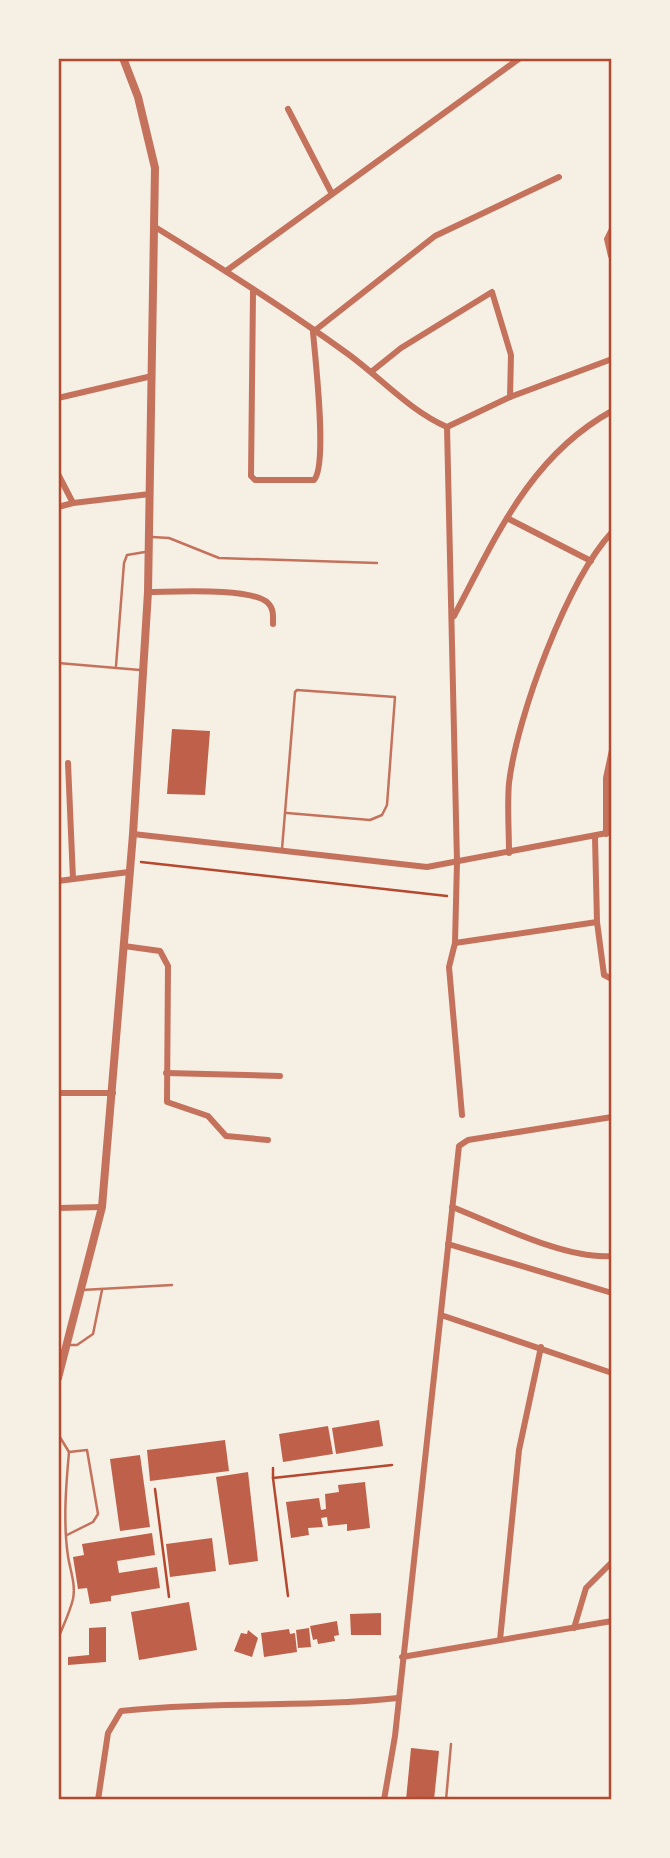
<svg xmlns="http://www.w3.org/2000/svg" width="670" height="1858" font-family="'Asap Condensed',sans-serif">
  <style>
    .building { fill: #bf614a }
    .lines { fill: none; stroke-linecap: round; stroke-linejoin: round }
    .path { stroke: #b5482f; stroke-width: 2.5 }
    .service { stroke: #c5725c; stroke-width: 2.5 }
    .minor { stroke: #c5725c; stroke-width: 6 }
    .tertiary { stroke: #c5725c; stroke-width: 8 }
    .neatline { fill: none; stroke: #b5482f; stroke-width: 2.5 }
  </style>
  <rect width="100%" height="100%" fill="#f6efe4"/>
  <g class="building">
    <polygon points="172,729 210,731 205,795 167,794"/>
    <polygon points="379,1420 383,1446 336,1454 332,1428"/>
    <polygon points="328,1426 333,1454 283,1462 279,1434"/>
    <polygon points="225,1440 229,1471 150,1481 147,1450"/>
    <polygon points="140,1455 150,1527 120,1531 110,1459"/>
    <polygon points="248,1472 258,1561 229,1565 216,1477"/>
    <polygon points="365,1482 370,1528 347,1531 347,1524 328,1526 327,1517 321,1518 323,1527 308,1528 309,1535 291,1538 286,1502 319,1498 321,1510 326,1509 325,1494 339,1492 338,1485"/>
    <polygon points="152,1533 155,1555 117,1561 119,1573 157,1567 160,1588 111,1596 111,1601 90,1604 87,1588 78,1589 73,1557 84,1555 82,1544"/>
    <polygon points="212,1538 216,1571 170,1577 166,1544"/>
    <polygon points="189,1602 197,1650 139,1660 131,1612"/>
    <polygon points="381,1613 381,1635 351,1635 350,1614"/>
    <polygon points="337,1621 339,1635 334,1636 335,1641 318,1644 317,1639 313,1640 310,1626"/>
    <polygon points="106,1627 106,1662 68,1665 68,1657 89,1655 89,1628"/>
    <polygon points="309,1628 311,1647 298,1648 296,1630"/>
    <polygon points="289,1629 290,1634 295,1633 297,1652 264,1657 261,1633"/>
    <polygon points="248,1630 258,1638 252,1657 234,1651 241,1633 247,1634"/>
    <polygon points="411,1748 439,1751 434,1800 406,1800"/>
  </g>
  <g class="lines">
    <g class="path">
      <polyline points="141,862 447,896"/>
      <polyline points="273,1468 273,1478 392,1465"/>
      <polyline points="273,1478 288,1596"/>
      <polyline points="155,1489 169,1597"/>
    </g>
    <g class="service">
      <polyline points="152,537 169,538 219,558 377,563"/>
      <polyline points="58,663 140,670"/>
      <polyline points="116,666 124,563 127,555 145,552"/>
      <polyline points="282,849 295,692 297,690 395,697 387,805 382,815 370,820 287,813"/>
      <polyline points="82,1290 172,1285"/>
      <polyline points="68,1345 77,1345 93,1334 102,1290"/>
      <polyline points="58,1434 69,1452"/>
      <path d="M58 1639C63 1626 70 1612 73 1599 76 1584 70 1570 68 1556 63 1523 66 1485 69 1452L87 1450 98 1514 93 1522 67 1535"/>
      <polyline points="446,1800 451,1744"/>
    </g>
    <g class="minor">
      <polyline points="288,109 332,194"/>
      <path d="M155 227C220 267 286 309 348 354 381 378 410 411 447 427L510 397 612 359"/>
      <polyline points="611,256 607,239 612,229"/>
      <polyline points="226,271 520,58"/>
      <path d="M253 292 251 476 255 480H314C328 465 315 357 313 332L435 236 559 177"/>
      <polyline points="371,372 401,348 492,292 511,355 510,397"/>
      <polyline points="58,398 152,376"/>
      <polyline points="447,427 457,862 455,943 449,967 462,1115"/>
      <polyline points="58,474 73,503 58,507"/>
      <polyline points="73,503 150,494"/>
      <polyline points="507,518 591,561"/>
      <path d="M148 592C172 592 252 587 268 603 274 609 273 616 273 624"/>
      <path d="M454 616C496 537 530 456 612 411"/>
      <polyline points="68,763 73,879"/>
      <polyline points="133,834 427,867 612,832"/>
      <polyline points="606,834 606,778 612,750"/>
      <polyline points="595,837 597,922 604,975 612,979"/>
      <path d="M509 853C509 830 507 805 509 783 517 716 567 581 612 532"/>
      <polyline points="58,881 129,872"/>
      <polyline points="455,943 597,922"/>
      <polyline points="124,946 160,951 168,966 167,1102 208,1116 226,1136 268,1140"/>
      <polyline points="166,1073 280,1076"/>
      <polyline points="58,1093 113,1093"/>
      <path d="M452 1207C496 1224 566 1260 612 1256"/>
      <polyline points="58,1208 102,1207"/>
      <polyline points="448,1244 612,1293"/>
      <polyline points="441,1315 612,1373"/>
      <polyline points="574,1628 586,1588 612,1562"/>
      <polyline points="500,1640 519,1450 541,1347"/>
      <polyline points="402,1657 612,1621"/>
      <path d="M98 1800 108 1733 121 1711C213 1701 306 1708 398 1698"/>
      <polyline points="384,1800 395,1736 459,1146 468,1140 612,1117"/>
    </g>
    <polyline class="tertiary" points="58,1378 102,1207 133,834 148,592 155,168 138,97 123,58"/>
  </g>
  <rect width="670" height="1858" fill="none" stroke="#f6efe4" stroke-width="119"/>
  <rect x="60" y="60" width="550" height="1738" class="neatline"/>
</svg>
